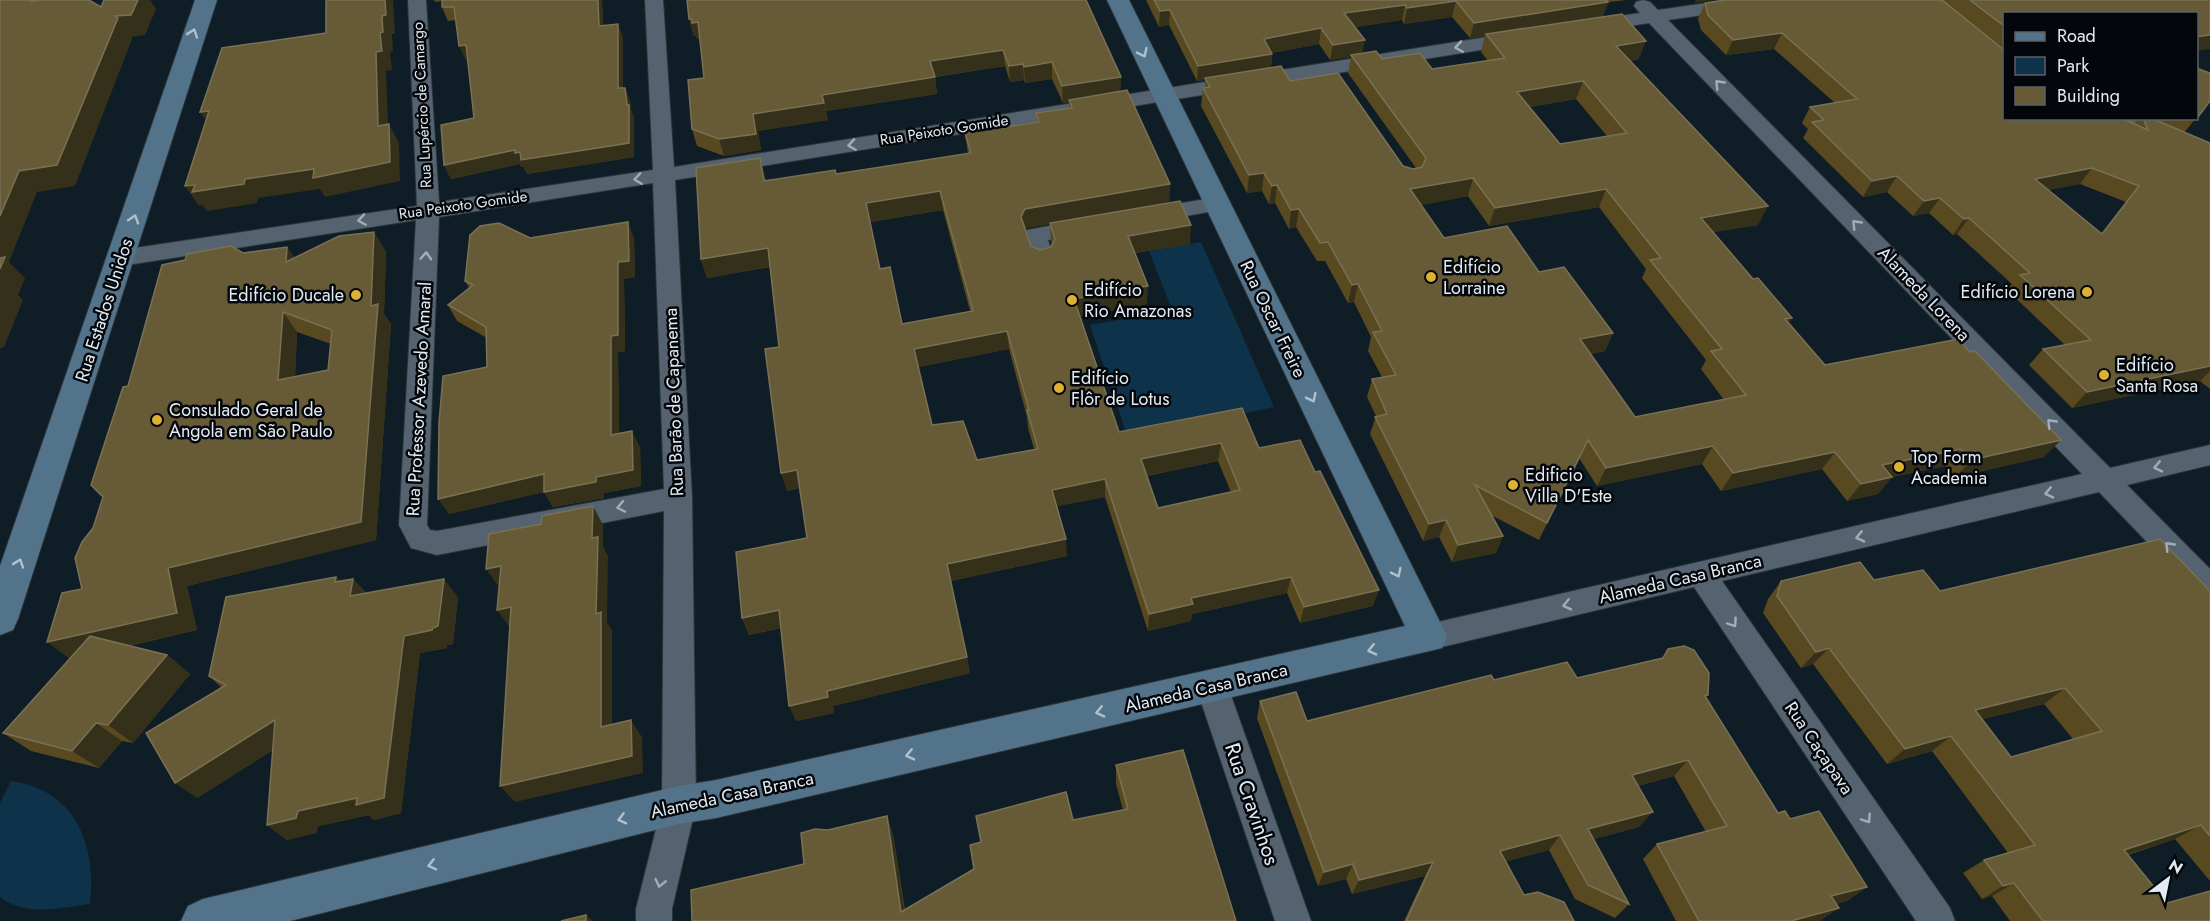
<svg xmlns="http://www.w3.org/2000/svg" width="2210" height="921" font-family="Jost,sans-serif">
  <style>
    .green { fill: #0d3249 }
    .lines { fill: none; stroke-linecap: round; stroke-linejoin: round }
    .street-casing { stroke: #2d353c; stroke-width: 2 }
    .secondary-casing { stroke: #2d353c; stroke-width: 2 }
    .street { fill: #54636f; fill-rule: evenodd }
    .secondary { fill: #53738a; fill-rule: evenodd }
    .wall { fill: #584921; fill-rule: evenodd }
    .shaded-wall { fill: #353019 }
    .building { fill: #675b37; stroke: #7a7154; stroke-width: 1.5; fill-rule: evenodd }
    .oneway { stroke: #b0c1cd }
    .oneway2 { stroke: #a2aeb6 }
    .poi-dot { fill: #deb133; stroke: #03060a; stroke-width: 2 }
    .labels { text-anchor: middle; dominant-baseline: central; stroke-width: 5; stroke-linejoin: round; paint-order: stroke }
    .far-street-label { font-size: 15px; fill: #e2ebf1; stroke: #03060a }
    .poi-label { font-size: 18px; fill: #e2ebf1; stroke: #03060a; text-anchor: start }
    .street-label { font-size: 18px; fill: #e2ebf1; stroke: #03060a }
    .near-street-label { font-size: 21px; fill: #e2ebf1; stroke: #03060a }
  </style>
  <rect width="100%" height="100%" fill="#0f1d26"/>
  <g class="green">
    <polygon points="1201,242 1274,407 1128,438 1090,325 1172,310 1149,251"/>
    <path d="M11 781C76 790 97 845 90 904 60 908 26 917 0 897V803Z"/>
  </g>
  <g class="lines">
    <defs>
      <g id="street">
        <path d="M408 0H426L439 202 653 170 645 0H663L674 167 1518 32 1525 34 1528 38 1525 42 1518 44 675 180 692 497 696 805 672 909V921H636V909L662 805 664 511 437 555 411 548 399 525 416 220 121 266 113 264 109 258 113 252 121 250 417 206ZM653 183 664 489 437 531 430 530 427 525 439 217Z"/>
        <polygon points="1643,0 1650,2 1658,10 1728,0 1775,0 1773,4 1766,6 1668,20 2110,468 2210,445 2210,465 2127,485 2210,569 2210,600 2200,597 2099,492 1722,581 1950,908 1955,921 1916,921 1694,587 1429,650 1418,646 1414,637 1418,628 1429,624 2082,474 1649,23 1592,32 1585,30 1582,26 1585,22 1592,20 1640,13 1634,6 1636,2"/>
        <polygon points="2111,118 2141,118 2210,145 2210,160 2114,122"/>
        <polygon points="1217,197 1225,199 1228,204 1225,209 1147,223 1139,221 1136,216 1139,211 1147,209"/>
        <polygon points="1086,219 1094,221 1097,226 1094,231 1048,240 1054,258 1050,264 1042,266 1034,264 1024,235 1027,230"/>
        <polygon points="1212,673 1223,677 1228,687 1311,921 1275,921 1196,687 1201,677"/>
      </g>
      <g id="secondary">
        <polygon points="195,0 217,0 18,619 13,630 0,635 0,566"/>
        <polygon points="1107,0 1129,0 1442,626 1447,637 1442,648 716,818 679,824 290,921 181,921 188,906 203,899 679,786 716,780 1405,626"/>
      </g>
    </defs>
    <use href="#street" class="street-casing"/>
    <use href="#secondary" class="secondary-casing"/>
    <use href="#street" class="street"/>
    <use href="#secondary" class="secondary"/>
  </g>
  <g class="wall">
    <polygon points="434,0 602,0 603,26 623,37 623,88 625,88 630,101 631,110 634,118 634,157 527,174 524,167 521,167 520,164 451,179 444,165 474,118 468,59 466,60 456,20 448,21 442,7 442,1 435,2"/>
    <path d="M1086 0 1121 77 1120 91 1170 184 1169 203 1190 244 1135 253 1147 304 1080 316 1119 432 1259 448 1373 606 1300 623 1287 593 1192 614 1191 621 1148 631 1105 497 1057 506 1067 556 951 581 970 673 833 706 834 713 796 721 781 628 749 635 742 618 807 538 799 488 787 491 779 347 770 267 707 278 701 259 765 176 766 180 836 174 968 154 965 133 1037 122 1036 113 1069 108V102L1063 103 1052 79 1025 83 1024 80 1010 82 1005 66 935 77 937 94 826 111 828 120 758 131 761 150 724 156 697 146 692 129 704 78 700 39H697L696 35 694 36 689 19ZM943 210 970 311 902 324 880 269 870 222ZM1050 224 1051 242 1052 245 1051 247 1040 250 1031 246 1025 230 1026 228ZM1009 349 1027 417 1028 428 1034 449 977 460 932 425 918 367ZM1218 461 1231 492 1158 508 1147 476Z"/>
    <path d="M1146 0H1627L1608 2 1603 16 1639 59 1630 61 1758 225 1713 232 1825 365 2044 457 1956 477 1945 466 1892 477 1878 494 1847 501 1822 469 1721 491 1702 464 1597 486 1579 458 1539 540 1491 515 1503 536 1496 553 1452 562 1439 537 1423 541 1370 434 1376 416 1367 397 1372 379 1382 377 1368 351 1371 337 1354 302 1348 303 1325 261H1317L1296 227 1289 229 1275 203 1269 204 1262 191 1247 193 1201 106 1203 88 1205 87V80L1197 81 1169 25 1159 27ZM1452 17 1470 38 1485 36 1481 52 1488 61 1432 69 1382 59 1362 53 1355 27 1402 20 1404 24ZM1319 44 1330 60 1351 57 1348 73 1416 168 1413 169 1403 166 1271 67 1272 53ZM1576 99 1607 136 1560 144 1530 107ZM1468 196 1489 226 1599 207 1646 269 1642 278 1706 360 1701 369 1724 400 1635 417 1590 354 1605 351 1613 333 1539 272 1444 238 1421 205Z"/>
    <path d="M1725 0H2210L2004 14V118L2134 124 2138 118H2196L2184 133 2210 143V389L2200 381 2072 408 2029 365 2043 349 2065 345 2007 290 2012 284 1957 234 1953 235 1929 213 1913 216 1887 192 1863 197 1803 138 1808 129 1802 123 1810 107 1835 103 1774 49 1726 55 1701 30 1698 19 1705 3ZM2080 184 2126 202 2101 234 2048 190Z"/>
    <polygon points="628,222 634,239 635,277 624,279 625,351 618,352 619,433 640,447 641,486 604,493 604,498 553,507 544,492 449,514 487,367 487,338 457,321 448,305 469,288 465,281 530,238"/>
    <path d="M374 232 386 252 384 314 391 324 376 540 187 586 197 630 129 646 167 655 190 674 133 743 122 741 99 768 31 751 3 733 70 658 93 528 103 497 128 386 185 260 243 253 294 258ZM297 332 331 344 328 370 295 377Z"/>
    <polygon points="336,577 340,581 353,579 366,593 458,597 453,644 447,645 447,648 420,653 401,813 374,820 369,815 318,826 316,833 287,840 267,825 273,750 197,798 222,688 209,676"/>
    <path d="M1874 580 1940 591H2210V881L2175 839 2128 855 2167 903 2210 921H2010L1992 896 1982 899 1963 873 1984 860 2008 853 1932 751 1887 764 1813 664 1801 668 1763 613 1768 599 1781 581ZM2044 704 2073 739 2011 757 1983 719Z"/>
    <polygon points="1668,649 1706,698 1778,813 1790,819 1867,887 1847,901 1836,904 1820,921 1676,921 1643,859 1657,844 1706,832 1674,776 1638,786 1639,827 1594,839 1629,904 1615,918 1575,899 1549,850 1506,861 1524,895 1574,921 1404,921 1425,876 1352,894 1346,879 1318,886 1257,718 1260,701 1307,721 1494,680 1577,678 1662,659"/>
    <polygon points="1116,765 1236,921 692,921 804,864 893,834 905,910 974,869 1073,820 1123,810 1116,784"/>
  </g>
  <g class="shaded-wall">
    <polygon points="138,0 150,0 156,9 145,35 131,37 132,39 75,186 37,192 9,262 25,278 18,295 23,300 4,347 0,348 0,216 19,171 115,16"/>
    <polygon points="385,0 393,0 395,34 392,34 393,51 390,52 392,70 386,71 389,145 378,126 376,52 380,33"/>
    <polygon points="598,0 602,0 604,40 599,26"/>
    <polygon points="1696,0 1715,0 1694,3"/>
    <polygon points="1456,1 1452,17 1404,24 1407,8"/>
    <polygon points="1608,2 1603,18 1486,34 1485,36 1470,38 1474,23"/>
    <polygon points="1405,5 1402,20 1341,29 1344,13"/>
    <polygon points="1170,10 1169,25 1159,27 1160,11"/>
    <polygon points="689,19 692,19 698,22 703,38 697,39 696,35 694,36"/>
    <polygon points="618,24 623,37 623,102 618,88"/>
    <polygon points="1321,28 1319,44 1262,55 1264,39"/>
    <polygon points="1782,33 1774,49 1726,55 1733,40"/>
    <polygon points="2210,35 2210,49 2196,51 2196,37"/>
    <polygon points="1365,40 1362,55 1351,55 1351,57 1330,60 1333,45"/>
    <polygon points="1646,41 1639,59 1609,64 1616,46"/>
    <polygon points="466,45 473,58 466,60 459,46"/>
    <polygon points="1003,50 1005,66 932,77 930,61"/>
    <polygon points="1272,54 1271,70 1205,78 1205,80 1197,81 1198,66"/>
    <polygon points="1052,62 1052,79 1025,83 1024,67"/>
    <polygon points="1023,64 1024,80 1010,82 1009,66"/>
    <polygon points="935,77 937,94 826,111 822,95"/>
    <polygon points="1121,77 1120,93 1069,100 1069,102 1063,103 1062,86"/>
    <polygon points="1583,81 1576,99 1512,110 1517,92"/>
    <polygon points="625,88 630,101 631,110 634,118 634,157 527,174 524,167 521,167 520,164 451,179 444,165 627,105"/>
    <polygon points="824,103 828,120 758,131 761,150 724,156 719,139 753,114"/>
    <polygon points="209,111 213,131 200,112"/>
    <polygon points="389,124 399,143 400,181 325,197 320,189 258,198 257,203 207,211 202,205 199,206 185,186 245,179"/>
    <polygon points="760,158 765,176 769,199 764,181"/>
    <polygon points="2092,168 2080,184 2023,195 2035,179"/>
    <polygon points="1264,173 1262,191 1247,193 1249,175"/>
    <polygon points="1897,176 1887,192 1863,197 1872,181"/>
    <polygon points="1473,178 1468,196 1406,208 1410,189"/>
    <polygon points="1170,184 1169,203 1026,228 1022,236 1021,217 1025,209"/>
    <polygon points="1277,185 1275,203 1269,204 1272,186"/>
    <polygon points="1606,189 1599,207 1489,226 1495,208"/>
    <polygon points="940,191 943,210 869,222 866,203"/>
    <polygon points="1940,198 1929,213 1913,216 1924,201"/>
    <polygon points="1768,206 1758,225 1692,236 1701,218"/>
    <polygon points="1299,209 1296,227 1289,229 1291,210"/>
    <polygon points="1969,218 1957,234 1953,235 1964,219"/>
    <polygon points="628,222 634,239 635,277 624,279 625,351 618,352 619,451 611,435 611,336 618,262"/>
    <polygon points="1191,225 1190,244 1127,254 1128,236"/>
    <polygon points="374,232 386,252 384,314 391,324 376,540 187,586 197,630 70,659 47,642 168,568 361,522"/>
    <polygon points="287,247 301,267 286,262"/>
    <polygon points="768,248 773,266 707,278 701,259"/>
    <polygon points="1358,284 1354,302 1348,303 1352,285"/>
    <polygon points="1148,286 1147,304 1074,317 1074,299"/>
    <polygon points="283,312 297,332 294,400 278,380"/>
    <polygon points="1792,318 1781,336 1785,319"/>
    <polygon points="1007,331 1009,349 917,367 914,349"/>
    <polygon points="1613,333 1605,351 1572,357 1580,339"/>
    <polygon points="2210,366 2210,371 2200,381 2072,408 2087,392"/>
    <polygon points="632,431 640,447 641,486 604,493 604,498 553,507 544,492 449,514 438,499 544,474 596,477"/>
    <polygon points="2061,440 2044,457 1956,477 1971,460"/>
    <polygon points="1221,443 1218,461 1140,477 1141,459"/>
    <polygon points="1713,446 1702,464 1597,486 1606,468"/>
    <polygon points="1961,449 1945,466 1892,477 1878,494 1847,501 1861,484 1882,465"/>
    <polygon points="1835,452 1822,469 1721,491 1733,473"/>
    <polygon points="797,470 802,487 787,491 781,473"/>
    <polygon points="1105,479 1105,497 1053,507 1052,490"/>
    <polygon points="593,506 603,525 603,546 608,556 607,622 612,630 612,744 601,727 592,538"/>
    <polygon points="1446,520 1439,537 1423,541 1429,524"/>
    <polygon points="1503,536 1496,553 1452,562 1458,545"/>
    <polygon points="1066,539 1067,556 950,581 947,564"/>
    <polygon points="501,566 499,587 486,569"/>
    <polygon points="336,577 351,593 353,579 369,597 366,614 335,582"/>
    <polygon points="1291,577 1287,593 1192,614 1191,621 1148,631 1149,614 1191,598"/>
    <polygon points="444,579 458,597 453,644 447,645 447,648 420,653 401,813 374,820 369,815 318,826 316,833 287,840 267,825 298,811 404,636"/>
    <polygon points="1379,590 1373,606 1300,623 1304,607"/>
    <polygon points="511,607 510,628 497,610"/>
    <polygon points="779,610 785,627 749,635 742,618"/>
    <polygon points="1829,648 1813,664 1801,668 1816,652"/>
    <polygon points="167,655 190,674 133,743 108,725"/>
    <polygon points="967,657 970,673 833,706 834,713 796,721 789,706 827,691"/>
    <polygon points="2065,688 2044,704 1956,726 1975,710"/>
    <polygon points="275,720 294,737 197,798 175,783"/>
    <polygon points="631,720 642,737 643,773 515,802 500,786"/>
    <polygon points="96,723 122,741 99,768 72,751"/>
    <polygon points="1951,736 1932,751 1887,764 1905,749"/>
    <polygon points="1688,760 1674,776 1619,791 1632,775"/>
    <polygon points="1653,812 1639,827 1576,844 1588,829"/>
    <polygon points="887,816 893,834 906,921 901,912"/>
    <polygon points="2201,825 2175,839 2100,863 2124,850"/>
    <polygon points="1560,835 1549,850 1490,866 1500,851"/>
    <polygon points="1433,862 1425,876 1352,894 1359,880"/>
    <polygon points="1353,864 1346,879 1318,886 1324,872"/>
    <polygon points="2014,883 1992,896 1982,899 2003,886"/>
    <polygon points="1867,887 1847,901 1812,910 1831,896"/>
    <polygon points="1839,908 1820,921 1791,921"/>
    <polygon points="586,915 593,921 586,921"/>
  </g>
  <g class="building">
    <polygon points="0,0 33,0 32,1 42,0 89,0 101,7 104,0 138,0 131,15 115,16 118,18 57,165 19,171 0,216"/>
    <polygon points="326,0 385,0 386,15 382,16 383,32 380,33 382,51 376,52 378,126 389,124 390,162 313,178 314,169 245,179 244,184 192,192 195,185 185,186 209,111 200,112 222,48 326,33"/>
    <polygon points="442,0 598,0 599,26 618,24 618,88 625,88 627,105 629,105 629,143 521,160 520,152 515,153 515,150 444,165 441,125 474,118 466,45 459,46 454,7 442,7"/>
    <polygon points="687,0 1086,0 1121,77 1062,86 1052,62 1024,67 1023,64 1009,66 1003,50 930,61 935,77 822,95 824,103 753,114 756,134 719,139 692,129 688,80 704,78 698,22 692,23 692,19 689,19"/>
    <polygon points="1154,0 1606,0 1608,2 1474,23 1456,1 1407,8 1405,5 1344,13 1365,40 1333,45 1321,28 1264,39 1272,54 1198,66 1170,10 1160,11"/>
    <path d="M1725 0H1942L2004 50V118H2121L2148 130 2143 118H2151L2210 143V366L2087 392 2043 349 2091 340 2020 275 2030 273 1969 218 1964 219 1940 198 1924 201 1897 176 1872 181 1812 122 1824 120 1810 107 1857 99 1782 33 1733 40 1708 15 1705 3ZM2092 168 2139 186 2102 234 2035 179Z"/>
    <polygon points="1970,0 2210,0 2210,35 2196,37 2196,14 2004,14 2004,26"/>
    <path d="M1622 14 1646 41 1616 46 1768 206 1701 218 1753 279 1758 278 1792 318 1785 319 1825 365 1958 339 1970 352 1975 351 2061 440 1971 460 1961 449 1882 465 1892 477 1861 484 1835 452 1733 473 1713 446 1606 468 1588 440 1547 523 1475 485 1503 536 1458 545 1446 520 1429 524 1375 417 1387 414 1372 379 1396 375 1373 332 1382 331 1358 284 1352 285 1328 242 1320 243 1299 209 1291 210 1277 185 1272 186 1264 173 1249 175 1203 88 1210 87 1205 78 1281 66 1290 81 1338 73 1403 166 1413 169 1422 167 1426 158 1351 55 1376 51 1382 59 1420 53 1432 69 1505 58 1486 34ZM1583 81 1627 133 1560 144 1517 92ZM1473 178 1495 208 1606 189 1661 258 1650 260 1722 349 1711 351 1746 395 1635 417 1580 339 1613 333 1564 267 1539 272 1507 226 1444 238 1410 189Z"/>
    <polygon points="2196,68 2210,73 2210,101 2198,117 2196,116"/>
    <path d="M1127 90 1170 184 1025 209 1021 217 1031 246 1040 250 1051 247 1055 239 1050 223 1180 201 1191 225 1128 236 1148 286 1074 299 1119 432 1242 408 1259 448 1300 440 1315 472 1320 471 1379 590 1304 607 1291 577 1191 598 1193 604 1149 614 1105 479 1052 490 1066 539 947 564 967 657 827 691 828 697 789 706 779 610 742 618 736 552 807 538 797 470 781 473 765 349 779 347 768 248 701 259 696 168 760 158 764 181 835 170 836 174 971 153 965 133 1039 122 1036 113 1072 108 1069 100ZM940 191 973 311 902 324 890 267 880 269 866 203ZM1007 331 1029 410H1027L1038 449 977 460 963 421 932 425 914 349ZM1221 443 1240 490 1158 508 1141 459Z"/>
    <polygon points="628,222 629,261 618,262 618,335 611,336 611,435 632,431 633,470 596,477 596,482 544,492 544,474 438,499 439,423 443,376 487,367 486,327 448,305 473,285 465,281 470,235 480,226 499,223 530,238"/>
    <path d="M374 232 371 306 378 304 361 522 168 568 177 613 47 642 62 593 82 589 75 558 82 542 93 528 103 497 91 485 123 387 128 386 162 265 185 260 187 254 231 246 243 253 287 247 286 262 339 236ZM283 312 332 330 328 370 278 380Z"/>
    <polygon points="5,257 0,269 0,258"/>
    <polygon points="593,506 592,538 598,537 596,614 601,612 601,727 631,720 632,756 500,786 511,607 497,610 501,566 486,569 489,534 541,524 542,516"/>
    <path d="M2160 539 2210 591V836L2201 825 2124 850 2167 903 2210 891V921H2043L2014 883 2003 886 1984 860 2035 845 1951 736 1905 749 1829 648 1816 652 1777 596 1781 581 1860 562 1874 580 1923 570 1940 591ZM2065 688 2102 731 2011 757 1975 710Z"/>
    <polygon points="336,577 335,582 353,579 350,596 444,579 438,626 433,628 432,630 404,636 384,798 356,805 357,798 298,811 296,818 267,825 275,720 175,783 146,733 226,685 209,676 226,597"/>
    <polygon points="90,636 167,655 108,725 96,723 72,751 3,733"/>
    <polygon points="1684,646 1694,650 1709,673 1708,695 1705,696 1778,813 1785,811 1790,819 1819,811 1867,887 1831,896 1839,908 1791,921 1699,921 1657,844 1727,826 1688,760 1632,775 1653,812 1588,829 1629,904 1588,885 1560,835 1500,851 1524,895 1538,892 1564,902 1574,921 1406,921 1433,862 1359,880 1353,864 1324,872 1260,701 1296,692 1307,721 1491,675 1494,680 1567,662 1577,678 1663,658 1668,649"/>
    <polygon points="1183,750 1236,921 692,921 691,890 804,864 801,833 815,829 828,830 887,816 901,912 974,869 970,845 981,842 976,816 1066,792 1073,820 1128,809 1116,765"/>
    <polygon points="586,915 586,921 561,921"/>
  </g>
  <defs><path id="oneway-chevron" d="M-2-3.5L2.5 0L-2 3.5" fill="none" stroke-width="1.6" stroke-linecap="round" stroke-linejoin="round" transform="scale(1.5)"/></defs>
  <g class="oneway">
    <use href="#oneway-chevron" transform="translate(193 33) rotate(-71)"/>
    <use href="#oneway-chevron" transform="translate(1143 53) rotate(64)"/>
    <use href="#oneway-chevron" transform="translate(134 219) rotate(-72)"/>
    <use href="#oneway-chevron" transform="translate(1312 398) rotate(64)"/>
    <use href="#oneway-chevron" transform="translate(19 563) rotate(-71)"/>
    <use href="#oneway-chevron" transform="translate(1397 573) rotate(64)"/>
    <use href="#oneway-chevron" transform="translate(1372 650) rotate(167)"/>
    <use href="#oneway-chevron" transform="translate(1100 712) rotate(167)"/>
    <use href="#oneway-chevron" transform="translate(910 755) rotate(167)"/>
    <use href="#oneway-chevron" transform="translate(622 819) rotate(166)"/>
    <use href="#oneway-chevron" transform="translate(432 865) rotate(166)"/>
  </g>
  <g class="oneway2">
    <use href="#oneway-chevron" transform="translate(1459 47) rotate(171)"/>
    <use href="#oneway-chevron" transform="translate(1719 84) rotate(-134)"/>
    <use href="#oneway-chevron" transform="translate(852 145) rotate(171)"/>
    <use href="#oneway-chevron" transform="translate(638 179) rotate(172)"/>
    <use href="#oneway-chevron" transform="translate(362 220) rotate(171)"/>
    <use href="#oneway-chevron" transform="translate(1856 224) rotate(-134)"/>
    <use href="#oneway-chevron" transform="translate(426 256) rotate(-87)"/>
    <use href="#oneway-chevron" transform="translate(2051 423) rotate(-134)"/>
    <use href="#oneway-chevron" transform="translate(2158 467) rotate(167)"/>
    <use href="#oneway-chevron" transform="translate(2049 493) rotate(167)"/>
    <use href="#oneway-chevron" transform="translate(621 507) rotate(169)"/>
    <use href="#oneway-chevron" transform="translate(1860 537) rotate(167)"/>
    <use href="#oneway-chevron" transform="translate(2169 546) rotate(-134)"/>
    <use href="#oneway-chevron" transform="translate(1567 605) rotate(167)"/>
    <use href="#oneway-chevron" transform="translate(1733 623) rotate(56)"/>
    <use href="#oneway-chevron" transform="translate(1867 819) rotate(56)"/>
    <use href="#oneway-chevron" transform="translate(660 883) rotate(103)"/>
  </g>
  <g class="poi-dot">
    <circle cx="1431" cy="277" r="6"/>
    <circle cx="2087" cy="292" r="6"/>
    <circle cx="356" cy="295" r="6"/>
    <circle cx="1072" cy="300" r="6"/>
    <circle cx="2104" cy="375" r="6"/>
    <circle cx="1059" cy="388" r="6"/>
    <circle cx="157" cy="420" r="6"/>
    <circle cx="1899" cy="467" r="6"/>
    <circle cx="1513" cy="485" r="6"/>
  </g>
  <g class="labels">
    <g class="far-street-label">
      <text transform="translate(422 105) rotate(-93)">Rua Lupércio de Camargo</text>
      <text transform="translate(944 130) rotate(-9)">Rua Peixoto Gomide</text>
      <text transform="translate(463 205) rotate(-8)">Rua Peixoto Gomide</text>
    </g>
    <g class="poi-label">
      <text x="1443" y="267">Edifício<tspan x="1443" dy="21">Lorraine</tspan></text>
      <text x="1084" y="290">Edifício<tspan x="1084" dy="21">Rio Amazonas</tspan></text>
      <text x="2075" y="292" text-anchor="end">Edifício Lorena</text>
      <text x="344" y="295" text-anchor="end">Edifício Ducale</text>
      <text x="2116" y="365">Edifício<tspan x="2116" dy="21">Santa Rosa</tspan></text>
      <text x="1071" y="378">Edifício<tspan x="1071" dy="21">Flôr de Lotus</tspan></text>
      <text x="169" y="410">Consulado Geral de<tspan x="169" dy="21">Angola em São Paulo</tspan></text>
      <text x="1911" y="457">Top Form<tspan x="1911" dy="21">Academia</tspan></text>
      <text x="1525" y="475">Edificio<tspan x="1525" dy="21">Villa D'Este</tspan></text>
    </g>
    <g class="street-label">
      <text transform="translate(1924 294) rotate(46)">Alameda Lorena</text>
      <text transform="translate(104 310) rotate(-72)">Rua Estados Unidos</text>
      <text transform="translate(1273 319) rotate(64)">Rua Oscar Freire</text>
      <text transform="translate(419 399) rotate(-87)">Rua Professor Azevedo Amaral</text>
      <text transform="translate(674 402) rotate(-92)">Rua Barão de Capanema</text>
      <text transform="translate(1680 579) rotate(-13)">Alameda Casa Branca</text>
      <text transform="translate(1206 688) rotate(-13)">Alameda Casa Branca</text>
      <text transform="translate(1819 748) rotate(56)">Rua Caçapava</text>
      <text transform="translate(732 795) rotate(-12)">Alameda Casa Branca</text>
    </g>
    <g class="near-street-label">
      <text transform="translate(1252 804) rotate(71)">Rua Cravinhos</text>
    </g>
  </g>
  <rect x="2003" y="12" width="195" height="108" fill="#03060a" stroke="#5c6266" stroke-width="1.5"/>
  <rect x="2015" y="32" width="30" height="9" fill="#53738a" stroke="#5c6266" stroke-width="1.5"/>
  <text x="2057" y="42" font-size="18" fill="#e2ebf1">Road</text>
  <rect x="2015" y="57" width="30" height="18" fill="#0d3249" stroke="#5c6266" stroke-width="1.5"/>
  <text x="2057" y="72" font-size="18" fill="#e2ebf1">Park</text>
  <rect x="2015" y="87" width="30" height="18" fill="#675b37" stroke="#5c6266" stroke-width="1.5"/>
  <text x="2057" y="102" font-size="18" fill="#e2ebf1">Building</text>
  <g transform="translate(2168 879) rotate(32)" stroke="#03060a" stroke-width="4.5" paint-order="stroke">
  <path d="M0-4.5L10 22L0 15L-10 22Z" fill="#e2ebf1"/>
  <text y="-9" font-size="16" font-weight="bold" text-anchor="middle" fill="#e2ebf1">N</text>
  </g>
</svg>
